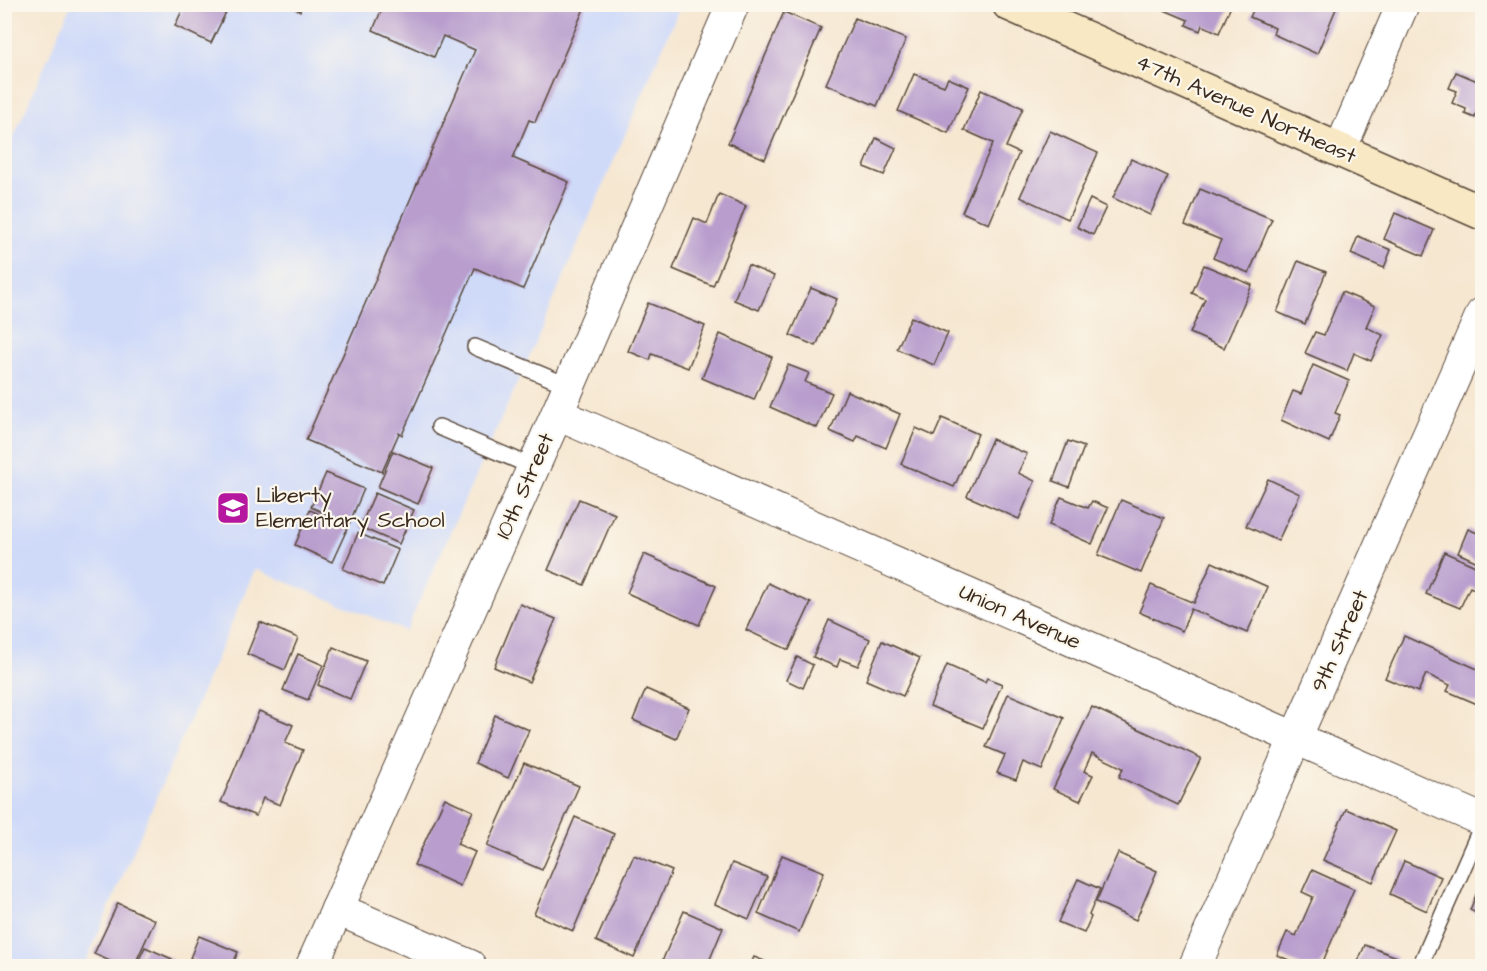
<svg xmlns="http://www.w3.org/2000/svg" width="1487" height="971" font-family="'Architects Daughter',sans-serif">
  <style>
    .built { fill: #cfdaf9 }
    .building { fill: #b89dcd }
    .lines { fill: none; stroke-linecap: round; stroke-linejoin: round }
    .lane-casing { stroke: #574639; stroke-width: 18 }
    .street-casing { stroke: #574639; stroke-width: 34 }
    .secondary-casing { stroke: #574639; stroke-width: 36 }
    .lane { stroke: #fff; stroke-width: 15 }
    .street { stroke: #fff; stroke-width: 32 }
    .secondary { stroke: #f8e8c3; stroke-width: 33 }
    .labels { text-anchor: middle; dominant-baseline: central; stroke-width: 4.5; stroke-linejoin: round; paint-order: stroke }
    .street-label { font-size: 22px; fill: #3b2a1e; stroke: #fbf7ec }
    .poi-label { font-size: 22px; fill: #3b2a1e; stroke: #fbf7ec; text-anchor: start }
  </style>
  <rect width="100%" height="100%" fill="#fbf7ec"/>
  <filter id="ink" filterUnits="userSpaceOnUse"><feTurbulence type="fractalNoise" baseFrequency=".0167" numOctaves="2"/><feDisplacementMap in="SourceGraphic" scale="12" xChannelSelector="R" yChannelSelector="G"/><feConvolveMatrix kernelMatrix="1 2 1 2 8 2 1 2 1" color-interpolation-filters="sRGB"/></filter>
  <filter id="wash" filterUnits="userSpaceOnUse"><feTurbulence type="fractalNoise" baseFrequency=".008" numOctaves="4" result="noise"/><feDisplacementMap in="SourceGraphic" scale="24" xChannelSelector="R" yChannelSelector="G"/><feGaussianBlur stdDeviation="1.35" result="paint"/><feColorMatrix in="noise" values="0 0 0 0 0 0 0 0 0 0 0 0 0 0 0 0 0 1.4 0 .05"/><feComposite in="paint" operator="in"/></filter>
  <g filter="url(#wash)">
    <rect width="100%" height="100%" fill="#f6e7d1"/>
    <polygon class="built" points="71,5 681,5 532,350 406,631 255,569 84,966 5,966 5,157"/>
    <g id="blocks">
      <g class="building">
        <polygon points="185,4 215,4 227,10 211,43 175,26"/>
        <polygon points="285,4 302,4 300,11"/>
        <polygon points="384,4 586,4 535,122 529,120 513,158 569,182 523,289 475,268 402,435 399,433 382,472 306,440 475,50 443,36 434,57 373,30"/>
        <polygon points="1164,4 1232,4 1219,33 1202,25 1200,31 1186,25 1188,20 1162,9"/>
        <polygon points="1256,4 1338,4 1317,54 1273,34 1275,28 1250,17"/>
        <polygon points="784,12 821,28 765,159 728,143"/>
        <polygon points="855,18 906,39 877,106 826,84"/>
        <polygon points="1456,72 1482,83 1482,116 1476,113 1475,118 1465,114 1466,109 1452,103 1457,91 1449,88"/>
        <polygon points="914,74 944,86 948,78 969,87 948,133 898,111"/>
        <polygon points="981,90 1023,108 1006,147 1019,153 989,224 962,212 993,143 964,130"/>
        <polygon points="1050,131 1098,153 1068,219 1020,197"/>
        <polygon points="876,138 896,148 884,175 864,167"/>
        <polygon points="1131,159 1168,176 1150,215 1113,198"/>
        <polygon points="1200,189 1272,219 1249,273 1213,258 1221,240 1185,225"/>
        <polygon points="719,194 746,206 713,286 673,269 694,218 707,224"/>
        <polygon points="1090,199 1106,207 1093,235 1077,227"/>
        <polygon points="1395,213 1434,230 1423,256 1384,239"/>
        <polygon points="1358,236 1391,250 1384,268 1351,254"/>
        <polygon points="1298,261 1326,272 1305,324 1277,312"/>
        <polygon points="748,265 774,276 759,310 734,300"/>
        <polygon points="1204,265 1252,285 1224,348 1190,333 1205,299 1192,293"/>
        <polygon points="811,288 837,299 816,346 790,335"/>
        <polygon points="1342,292 1375,306 1366,327 1383,335 1371,361 1354,353 1347,371 1305,353 1315,332 1324,335"/>
        <polygon points="648,303 705,326 688,368 652,354 650,360 628,351"/>
        <polygon points="911,317 948,333 934,365 897,349"/>
        <polygon points="720,334 772,357 754,400 702,378"/>
        <polygon points="788,365 809,373 805,382 832,393 817,428 770,407"/>
        <polygon points="1313,365 1349,381 1335,413 1340,415 1329,442 1281,420 1293,391 1301,394"/>
        <polygon points="847,391 900,414 886,448 858,436 855,442 830,431"/>
        <polygon points="942,418 978,434 954,487 901,464 916,428 934,436"/>
        <polygon points="992,439 1027,454 1018,473 1035,481 1019,519 967,496"/>
        <polygon points="1068,441 1084,447 1069,487 1053,481"/>
        <polygon points="393,451 433,468 418,504 378,487"/>
        <polygon points="326,473 364,489 349,524 311,507"/>
        <polygon points="1268,479 1300,494 1278,541 1246,526"/>
        <polygon points="375,493 414,510 399,544 360,527"/>
        <polygon points="1061,497 1088,508 1092,501 1108,508 1092,544 1049,525"/>
        <polygon points="579,499 615,514 584,585 548,570"/>
        <polygon points="1121,500 1164,518 1141,573 1098,555"/>
        <polygon points="310,510 348,527 332,562 295,545"/>
        <polygon points="1468,529 1482,535 1482,564 1458,553"/>
        <polygon points="358,533 398,550 383,586 343,569"/>
        <polygon points="1444,552 1482,569 1482,593 1470,587 1460,608 1426,594"/>
        <polygon points="644,554 716,586 699,625 627,593"/>
        <polygon points="1212,562 1268,587 1247,633 1191,609 1182,631 1139,612 1151,585 1194,603"/>
        <polygon points="768,583 811,603 789,650 746,630"/>
        <polygon points="520,604 556,619 529,682 494,667"/>
        <polygon points="829,620 870,639 858,666 840,659 837,667 813,657"/>
        <polygon points="260,622 298,638 285,670 247,654"/>
        <polygon points="1404,636 1482,671 1482,706 1447,691 1450,685 1426,674 1418,692 1385,678"/>
        <polygon points="882,641 920,658 903,696 866,680"/>
        <polygon points="333,647 366,661 350,699 318,685"/>
        <polygon points="298,654 323,665 308,700 283,690"/>
        <polygon points="797,657 813,665 803,688 786,680"/>
        <polygon points="947,665 985,682 987,678 1002,684 983,728 930,706"/>
        <polygon points="646,689 689,708 676,739 633,720"/>
        <polygon points="1008,694 1064,718 1042,770 1023,762 1016,780 997,773 1005,755 986,747"/>
        <polygon points="1092,707 1201,758 1178,805 1119,777 1123,768 1092,753 1084,771 1093,775 1080,801 1053,789"/>
        <polygon points="259,711 293,725 285,743 303,750 280,805 263,798 256,816 221,802"/>
        <polygon points="495,715 529,730 508,778 475,763"/>
        <polygon points="524,763 579,786 542,870 487,846"/>
        <polygon points="445,798 473,811 457,844 475,852 460,886 414,865"/>
        <polygon points="1346,809 1396,831 1373,882 1323,860"/>
        <polygon points="575,817 614,834 573,931 534,914"/>
        <polygon points="1118,853 1157,871 1136,920 1096,902"/>
        <polygon points="634,855 672,871 634,958 596,941"/>
        <polygon points="782,855 824,872 799,932 758,914"/>
        <polygon points="1404,861 1441,877 1427,911 1390,894"/>
        <polygon points="732,863 767,877 749,919 715,904"/>
        <polygon points="1312,870 1354,889 1321,966 1303,966 1277,955 1287,932 1296,936 1313,897 1302,892"/>
        <polygon points="1078,879 1100,889 1089,915 1091,917 1084,933 1058,922"/>
        <polygon points="1482,880 1482,916 1470,910"/>
        <polygon points="118,903 155,920 134,966 121,966 94,954"/>
        <polygon points="684,911 723,928 707,966 660,966"/>
        <polygon points="199,936 238,952 232,966 193,966 195,960 190,958"/>
        <polygon points="1365,945 1397,957 1393,966 1356,966"/>
        <polygon points="145,947 172,959 169,966 136,966"/>
        <polygon points="754,957 777,966 750,966"/>
      </g>
    </g>
  </g>
  <g filter="url(#ink)">
    <use href="#blocks" fill-opacity="0" stroke="#574639" stroke-width="1.5"/>
    <g class="lines">
      <defs>
        <g id="lane">
          <polyline points="1480,4 1482,6"/>
          <polyline points="475,347 569,386"/>
          <polyline points="439,427 533,467"/>
          <polyline points="1420,966 1482,825"/>
        </g>
        <g id="street">
          <polyline points="1340,150 1403,4"/>
          <polyline points="557,414 1482,820"/>
          <polyline points="337,909 470,966"/>
          <polyline points="312,966 557,414 733,4"/>
          <polyline points="1195,966 1482,314"/>
        </g>
        <polyline id="secondary" points="1009,4 1482,213"/>
      </defs>
      <use href="#lane" class="lane-casing"/>
      <use href="#street" class="street-casing"/>
      <use href="#secondary" class="secondary-casing"/>
      <use href="#lane" class="lane"/>
      <use href="#street" class="street"/>
      <use href="#secondary" class="secondary"/>
    </g>
  </g>
  <defs>
    <symbol id="school-square" viewBox="-11 -11 22 22"><rect x="-9" y="-9" width="18" height="18" rx="4" fill="#b5179e" stroke="#fbf7ec"/><path d="M0-5L7-2L0 1L-7-2ZM-4 1L0 2.5L4 1V4Q0 6-4 4Z" fill="#fff"/></symbol>
  </defs>
  <g fill-rule="evenodd">
    <use href="#school-square" x="214" y="489" width="38" height="38"/>
  </g>
  <g class="labels">
    <g class="street-label">
      <text transform="translate(1246 109) rotate(24)">47th Avenue Northeast</text>
      <text transform="translate(525 486) rotate(-66)">10th Street</text>
      <text transform="translate(1020 617) rotate(24)">Union Avenue</text>
      <text transform="translate(1340 641) rotate(-66)">9th Street</text>
    </g>
    <g class="poi-label">
      <text x="256" y="495">Liberty<tspan x="256" dy="25">Elementary School</tspan></text>
    </g>
  </g>
  <rect width="1487" height="971" fill="none" stroke="#fbf7ec" stroke-width="24"/>
</svg>
